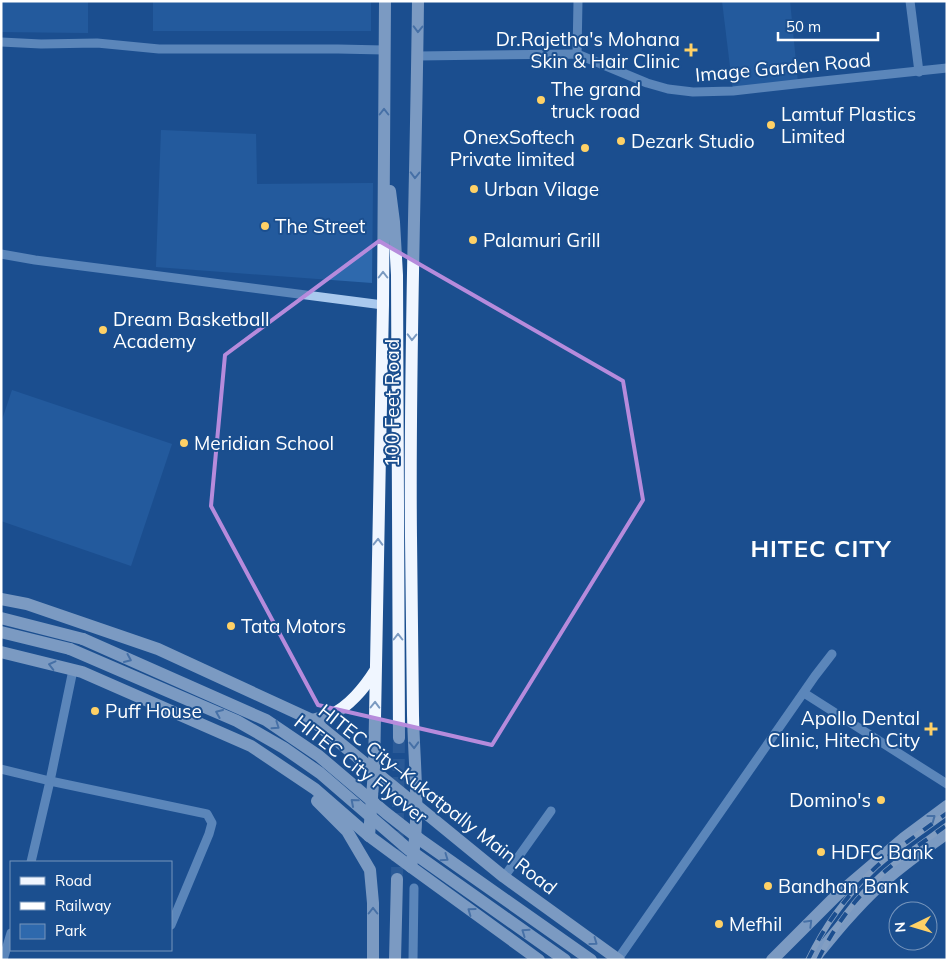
<svg xmlns="http://www.w3.org/2000/svg" width="948" height="961" font-family="Mulish,sans-serif">
  <style>
    .green { fill: #2e69ad }
    .lines { fill: none; stroke-linecap: round; stroke-linejoin: round }
    .major-tunnel { stroke: #3d69a0; stroke-width: 12; stroke-dasharray: 12 6; stroke-linecap: butt }
    .minor { stroke: #a9c9ee; stroke-width: 9 }
    .major { stroke: #f0f6ff; stroke-width: 12 }
    .rail-casing { stroke: #fff; stroke-width: 5.5 }
    .rail { stroke: #1b4f8f; stroke-width: 4; stroke-dasharray: 11; stroke-linecap: butt }
    .major-bridge { stroke: #f0f6ff; stroke-width: 12 }
    .oneway { stroke: #7b9ac1 }
    .marked { fill: none; stroke: #b68bdc; stroke-width: 4; stroke-linejoin: round }
    .poi-dot { fill: #ffd166; stroke: #1b4f8f; stroke-width: 2 }
    .labels { text-anchor: middle; dominant-baseline: central; stroke-width: 4; stroke-linejoin: round; paint-order: stroke }
    .poi-label { font-size: 19px; fill: #fff; stroke: #1b4f8f; text-anchor: start }
    .street-label { font-size: 19px; fill: #fff; stroke: #1b4f8f }
    .district-label { font-size: 24px; font-weight: bold; letter-spacing: 1px; fill: #fff; stroke: #1b4f8f }
  </style>
  <rect width="100%" height="100%" fill="#1b4f8f"/>
  <g class="green">
    <polygon points="1,1 88,1 88,33 1,32"/>
    <rect x="153" y="1" width="218" height="30"/>
    <polygon points="722,1 790,1 798,83 733,91"/>
    <polygon points="161,130 256,134 257,184 373,183 372,283 156,267"/>
    <polygon points="12,390 172,444 131,566 1,521 1,423"/>
  </g>
  <g class="lines">
    <polyline class="major-tunnel" points="397,879 399,738"/>
    <g class="minor">
      <polyline points="910,1 919,72"/>
      <polyline points="1,42 41,44 97,43 159,49 338,49 384,50"/>
      <polyline points="577,54 578,1"/>
      <polyline points="418,56 577,54 647,83 668,89 693,92 733,91 804,83 947,68"/>
      <polyline points="1,254 35,260 152,275 383,305"/>
      <polyline points="804,693 947,784"/>
      <polyline points="1,769 50,781 207,814 212,823 209,834 171,925"/>
      <polyline points="31,862 50,781 73,670"/>
      <polyline points="504,877 551,811"/>
      <polyline points="618,959 815,676 832,654"/>
      <polyline points="3,960 11,933"/>
      <polyline points="413,960 414,888"/>
    </g>
    <g class="major">
      <polyline points="390,191 394,222 397,275 399,738"/>
      <polyline points="1,599 27,604 158,649 312,720 504,877 619,960"/>
      <polyline points="1,618 83,639"/>
      <polyline points="1,632 70,649"/>
      <polyline points="1,652 82,672 251,746 315,789 369,836 411,867 539,960"/>
      <path d="M312 720C318 718 324 717 330 715 348 708 365 687 375 671"/>
      <polyline points="317,801 347,831 370,870 373,903 373,960"/>
      <polyline points="369,836 374,771 380,454 383,305 385,1"/>
      <path d="M411 867C421 818 414 765 413 715 412 656 412 596 411 537 409 358 416 180 418 1"/>
      <polyline points="395,960 397,879"/>
      <polyline points="772,960 837,895 904,838 947,806"/>
      <path d="M813 960C834 934 855 908 880 885 901 866 924 850 947 833"/>
    </g>
    <defs>
      <g id="rail">
        <path d="M808 960C825 924 848 894 876 867 898 847 923 831 947 813"/>
        <path d="M818 960C834 927 855 898 882 874 902 856 925 841 947 825"/>
      </g>
    </defs>
    <use href="#rail" class="rail-casing"/>
    <use href="#rail" class="rail"/>
    <g class="major-bridge">
      <polyline points="83,639 266,720 319,756 386,813 422,841 591,960"/>
      <polyline points="70,649 237,721 284,748 320,773 408,849 565,960"/>
    </g>
  </g>
  <defs><path id="oneway-chevron" d="M-2-3.5L2.5 0L-2 3.5" fill="none" stroke-width="1.6" stroke-linecap="round" stroke-linejoin="round" transform="scale(1.25)"/></defs>
  <g class="oneway">
    <use href="#oneway-chevron" transform="translate(418 29) rotate(91)"/>
    <use href="#oneway-chevron" transform="translate(384 112) rotate(-90)"/>
    <use href="#oneway-chevron" transform="translate(415 175) rotate(91)"/>
    <use href="#oneway-chevron" transform="translate(383 275) rotate(-90)"/>
    <use href="#oneway-chevron" transform="translate(412 337) rotate(91)"/>
    <use href="#oneway-chevron" transform="translate(378 542) rotate(-89)"/>
    <use href="#oneway-chevron" transform="translate(398 637) rotate(-90)"/>
    <use href="#oneway-chevron" transform="translate(128 659) rotate(24)"/>
    <use href="#oneway-chevron" transform="translate(52 665) rotate(-166)"/>
    <use href="#oneway-chevron" transform="translate(375 705) rotate(-89)"/>
    <use href="#oneway-chevron" transform="translate(219 713) rotate(-157)"/>
    <use href="#oneway-chevron" transform="translate(276 726) rotate(34)"/>
    <use href="#oneway-chevron" transform="translate(414 745) rotate(88)"/>
    <use href="#oneway-chevron" transform="translate(354 802) rotate(-139)"/>
    <use href="#oneway-chevron" transform="translate(932 818) rotate(-37)"/>
    <use href="#oneway-chevron" transform="translate(445 858) rotate(35)"/>
    <use href="#oneway-chevron" transform="translate(373 911) rotate(-90)"/>
    <use href="#oneway-chevron" transform="translate(471 911) rotate(-144)"/>
    <use href="#oneway-chevron" transform="translate(809 923) rotate(-45)"/>
    <use href="#oneway-chevron" transform="translate(525 932) rotate(-145)"/>
    <use href="#oneway-chevron" transform="translate(594 942) rotate(36)"/>
  </g>
  <path d="M0 0H948V961H0ZM379 241 623 381 643 500 492 745 318 705 211 506 225 355Z" fill="#1b4f8f" fill-opacity=".55" fill-rule="evenodd"/>
  <path class="marked" d="M379 241 623 381 643 500 492 745 318 705 211 506 225 355Z"/>
  <g class="poi-dot">
    <path d="M688.5 42.5h5v5h5v5h-5v5h-5v-5h-5v-5h5z"/>
    <circle cx="541" cy="100" r="5"/>
    <circle cx="771" cy="125" r="5"/>
    <circle cx="621" cy="141" r="5"/>
    <circle cx="585" cy="148" r="5"/>
    <circle cx="474" cy="189" r="5"/>
    <circle cx="265" cy="226" r="5"/>
    <circle cx="473" cy="240" r="5"/>
    <circle cx="103" cy="330" r="5"/>
    <circle cx="184" cy="443" r="5"/>
    <circle cx="231" cy="626" r="5"/>
    <circle cx="95" cy="711" r="5"/>
    <path d="M928.5 721.5h5v5h5v5h-5v5h-5v-5h-5v-5h5z"/>
    <circle cx="881" cy="800" r="5"/>
    <circle cx="821" cy="852" r="5"/>
    <circle cx="768" cy="886" r="5"/>
    <circle cx="719" cy="924" r="5"/>
  </g>
  <g class="labels">
    <g class="poi-label">
      <text x="680" y="39" text-anchor="end">Dr.Rajetha's Mohana<tspan x="680" dy="22">Skin &amp; Hair Clinic</tspan></text>
      <text x="551" y="89">The grand<tspan x="551" dy="22">truck road</tspan></text>
      <text x="781" y="114">Lamtuf Plastics<tspan x="781" dy="22">Limited</tspan></text>
      <text x="575" y="137" text-anchor="end">OnexSoftech<tspan x="575" dy="22">Private limited</tspan></text>
      <text x="631" y="141">Dezark Studio</text>
      <text x="484" y="189">Urban Vilage</text>
      <text x="275" y="226">The Street</text>
      <text x="483" y="240">Palamuri Grill</text>
      <text x="113" y="319">Dream Basketball<tspan x="113" dy="22">Academy</tspan></text>
      <text x="194" y="443">Meridian School</text>
      <text x="241" y="626">Tata Motors</text>
      <text x="105" y="711">Puff House</text>
      <text x="920" y="718" text-anchor="end">Apollo Dental<tspan x="920" dy="22">Clinic, Hitech City</tspan></text>
      <text x="871" y="800" text-anchor="end">Domino's</text>
      <text x="831" y="852">HDFC Bank</text>
      <text x="778" y="886">Bandhan Bank</text>
      <text x="729" y="924">Mefhil</text>
    </g>
    <g class="street-label">
      <text transform="translate(783 67) rotate(-5)">Image Garden Road</text>
      <text transform="translate(392 403) rotate(-90)">100 Feet Road</text>
      <text transform="translate(361 769) rotate(38)">HITEC City Flyover</text>
      <text transform="translate(438 799) rotate(38)">HITEC City–Kukatpally Main Road</text>
    </g>
    <g class="district-label">
      <text x="821" y="548">HITEC CITY</text>
    </g>
  </g>
  <rect width="948" height="961" fill="none" stroke="#ffffff" stroke-width="5"/>
  <rect x="10" y="861" width="162" height="90" fill="#1b4f8f" stroke="#7695bc"/>
  <rect x="20" y="877" width="25" height="8" fill="#f0f6ff" stroke="#7695bc"/>
  <text x="55" y="886" font-size="15" fill="#ffffff">Road</text>
  <rect x="20" y="902" width="25" height="8" fill="#ffffff" stroke="#7695bc"/>
  <text x="55" y="911" font-size="15" fill="#ffffff">Railway</text>
  <rect x="20" y="924" width="25" height="15" fill="#2e69ad" stroke="#7695bc"/>
  <text x="55" y="936" font-size="15" fill="#ffffff">Park</text>
  <g transform="translate(913 926) rotate(265)"><circle r="24" fill="#1b4f8f" stroke="#7695bc"/>
  <path d="M0-4L9 19L0 12L-9 19Z" fill="#ffd166"/>
  <text y="-8" font-size="14" font-weight="bold" text-anchor="middle" fill="#ffffff">N</text>
  </g>
  <path d="M778 32v8h100v-8" fill="none" stroke="#ffffff" stroke-width="2.5"/>
  <text x="786" y="32" font-size="15" fill="#ffffff" stroke="#1b4f8f" stroke-width="4" paint-order="stroke">50 m</text>
</svg>
